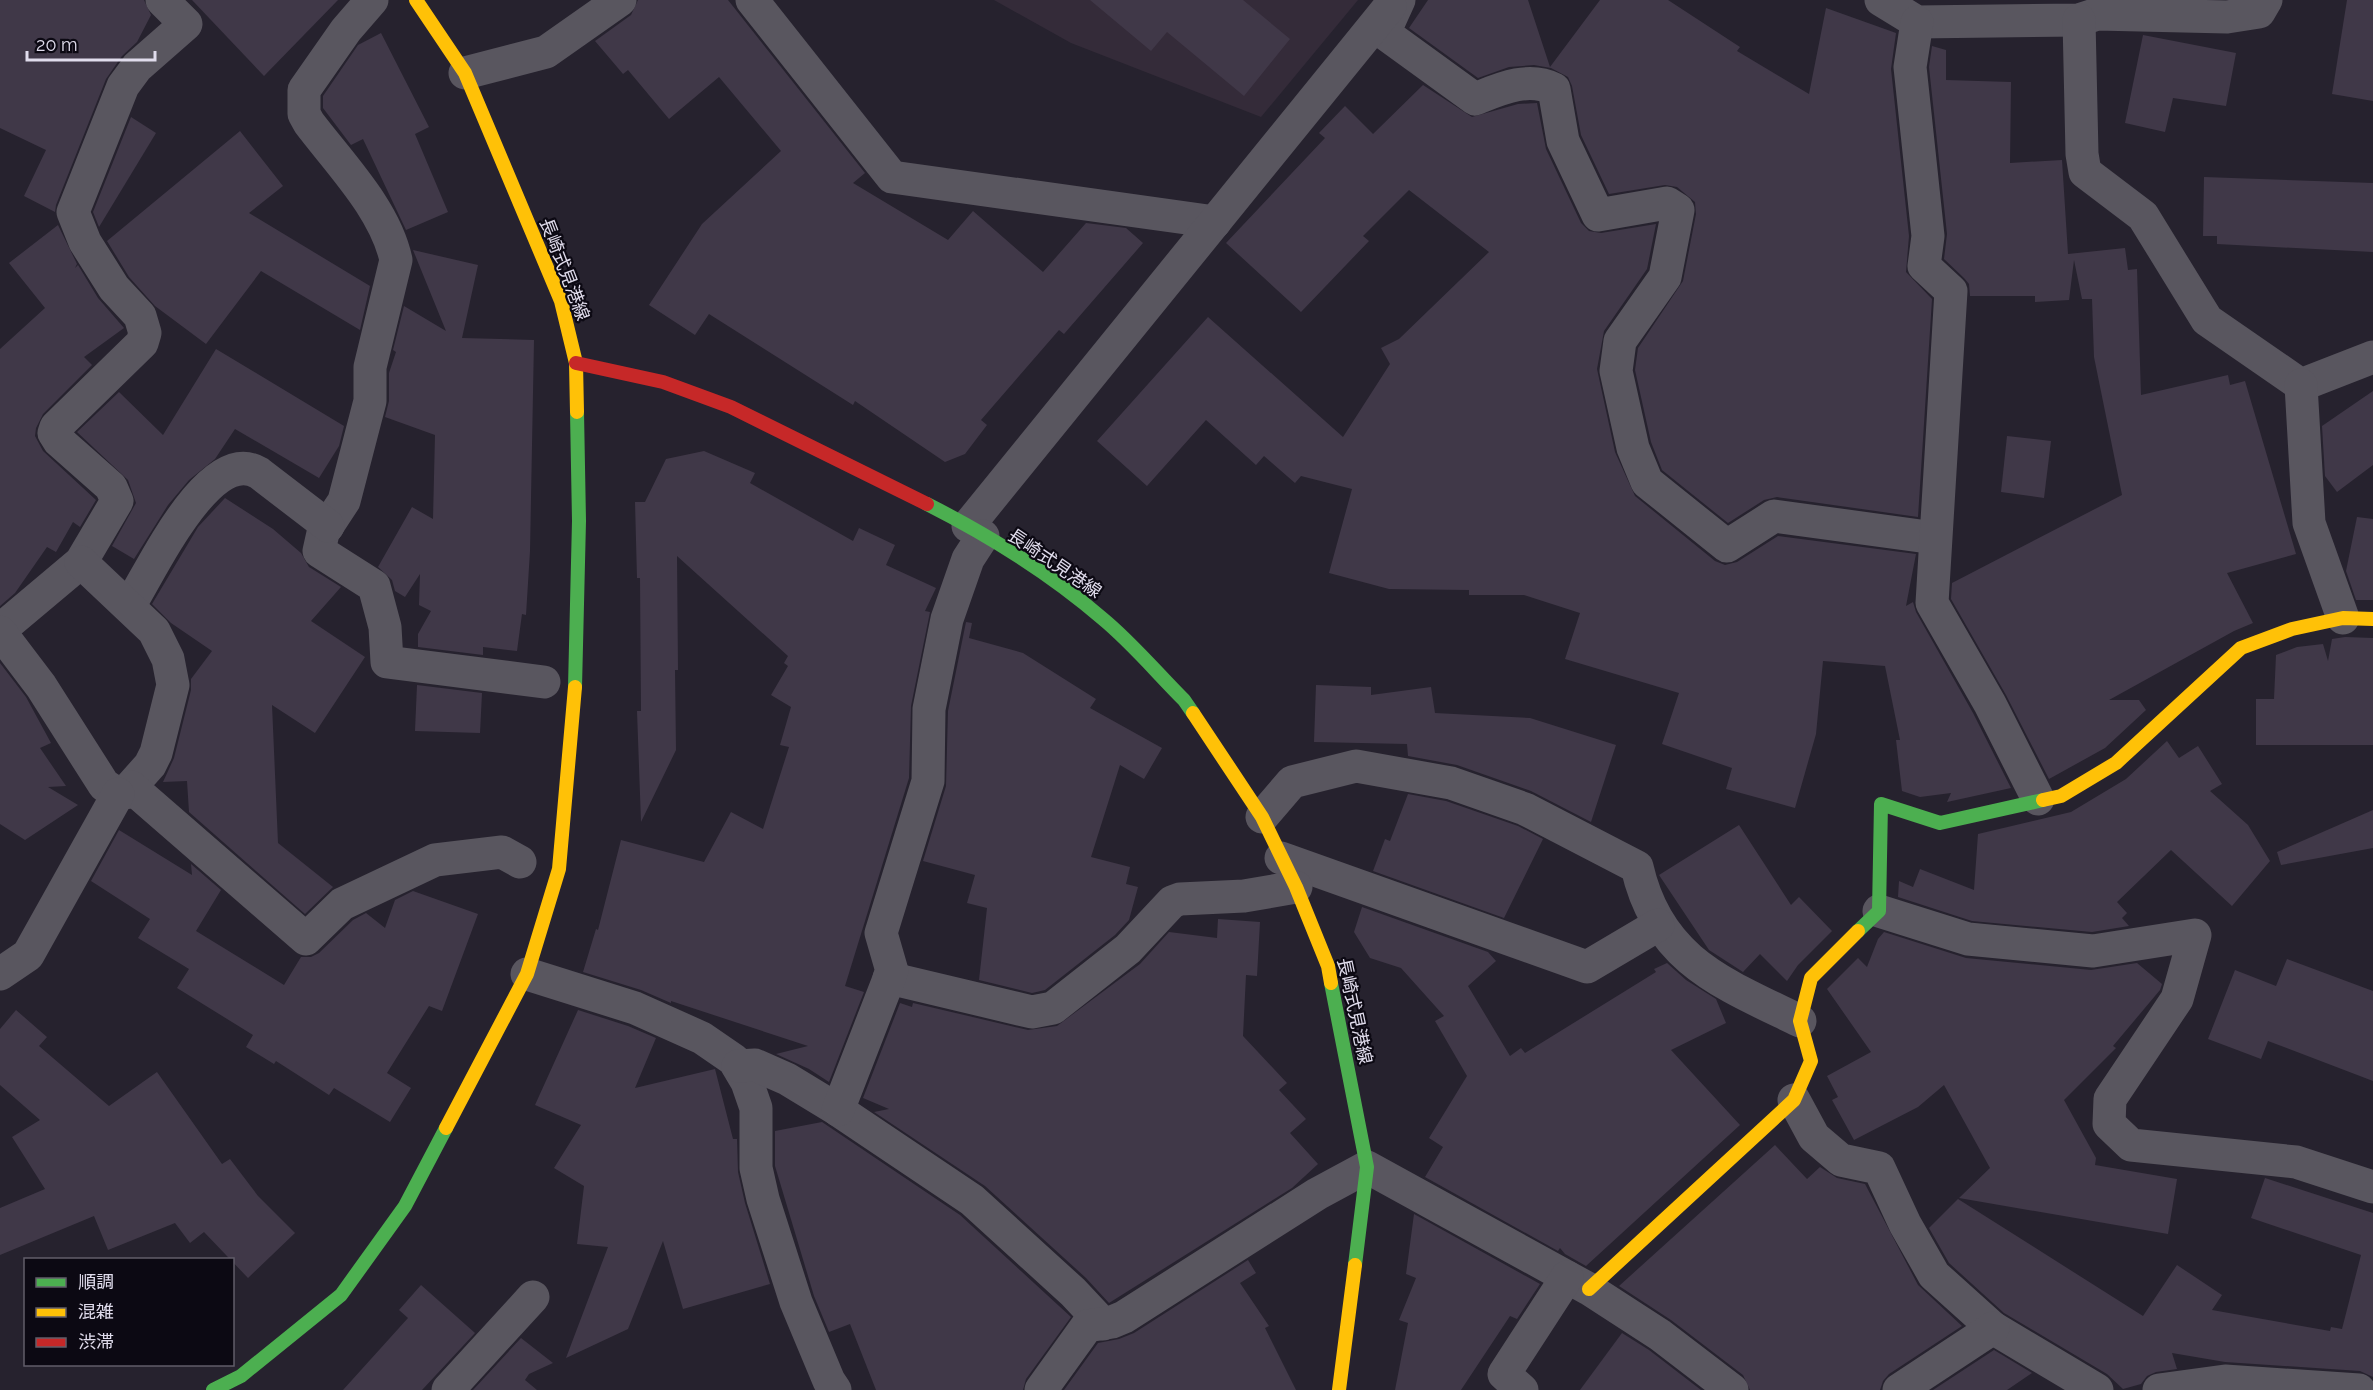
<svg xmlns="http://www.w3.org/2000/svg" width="2373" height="1390" font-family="Raleway,'Noto Sans JP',sans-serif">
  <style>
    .education { fill: #342b39 }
    .building { fill: #403848 }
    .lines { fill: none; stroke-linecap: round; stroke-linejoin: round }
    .street { stroke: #59565f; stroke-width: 33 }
    .fast { stroke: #4caf50; stroke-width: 14 }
    .slow { stroke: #ffc107; stroke-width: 14 }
    .jam { stroke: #c62828; stroke-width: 14 }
    .labels { text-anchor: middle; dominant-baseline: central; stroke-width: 4.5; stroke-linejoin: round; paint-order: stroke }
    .street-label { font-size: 18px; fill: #e0dcec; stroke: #0c0913 }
  </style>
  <rect width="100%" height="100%" fill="#26222e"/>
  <polygon class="education" points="994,0 1358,0 1261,117 1071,43"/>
  <g class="building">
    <polygon points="0,0 144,0 151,15 137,42 122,56 106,79 56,205 55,212 24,196 46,150 0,128"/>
    <polygon points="192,0 338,0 264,76"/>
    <polygon points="638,0 728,0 865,173 853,183 948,240 973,211 1043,272 1086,223 1126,228 1143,243 1064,334 1059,330 981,420 987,425 965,454 945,462 855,401 853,405 709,314 695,335 649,305 702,224 781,151 719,77 669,119 628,70 623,74 595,41 631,15"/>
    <polygon points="1090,0 1243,0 1290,39 1244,96 1167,32 1151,51"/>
    <polygon points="1428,0 1528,0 1550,67 1600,0 1668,0 1740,47 1737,51 1809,94 1826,8 1896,33 1891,69 1909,236 1906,272 1932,299 1918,517 1777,497 1764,500 1728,523 1662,470 1651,442 1635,370 1638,348 1683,281 1696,214 1695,202 1677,187 1665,185 1609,194 1581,135 1572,86 1568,77 1551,68 1534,65 1509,67 1478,78 1409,28"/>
    <polygon points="2347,0 2373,0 2373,101 2332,94"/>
    <polygon points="381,33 429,127 415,134 448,212 406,230 363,139 351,145 323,108 323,96 358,45"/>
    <polygon points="2143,35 2236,53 2226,106 2173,98 2165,132 2125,123"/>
    <polygon points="1932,46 1946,50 1946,80 2011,82 2010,163 2062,160 2068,254 2125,248 2128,270 2137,269 2141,395 2228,375 2230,385 2245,381 2296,554 2227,573 2253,623 2234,631 2109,700 2139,700 2146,710 2105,748 2049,779 2006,695 1951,599 1952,583 2122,495 2094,357 2092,299 2082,299 2074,260 2069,300 2035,302 2035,296 1970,296 1969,284 1964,278 1944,259 1947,234 1929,67"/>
    <polygon points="1423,85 1472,117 1518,104 1537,103 1546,149 1581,223 1589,231 1601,233 1656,224 1647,269 1604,331 1597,369 1615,452 1635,496 1715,561 1725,565 1737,562 1778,536 1916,554 1906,606 1913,602 1916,612 1973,713 2011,788 1947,802 1951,793 1920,797 1902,791 1896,740 1900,740 1885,666 1823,661 1816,734 1795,808 1726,789 1732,768 1662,744 1679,693 1565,659 1580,613 1524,595 1469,595 1469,590 1389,589 1329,573 1352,489 1301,476 1295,483 1264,456 1256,465 1206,420 1147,486 1097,441 1208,317 1343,437 1390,364 1381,348 1399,339 1489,252 1409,190 1363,236 1369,241 1301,312 1226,243 1325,138 1319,133 1345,106 1373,134"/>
    <polygon points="131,117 156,133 99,227 93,212"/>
    <polygon points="240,131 283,186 249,213 370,286 360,330 261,271 206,344 155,306 129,277 107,241"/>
    <polygon points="2204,177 2373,183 2373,252 2217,244 2217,236 2203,236"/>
    <polygon points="58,225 77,264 75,268 78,265 98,298 124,328 84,357 92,365 43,414 36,428 35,436 43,451 96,500 80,527 73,522 56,552 47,547 15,593 0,606 0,349 45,308 9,263"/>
    <polygon points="413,250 478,265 462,338 534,340 530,551 526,615 522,614 517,651 483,647 483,655 418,647 418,634 431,611 419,605 420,574 405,597 395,591 392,580 378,567 412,507 433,519 435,435 385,417 389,401 389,373 396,352 393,350 404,306 446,331"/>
    <polygon points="216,349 344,426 339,446 319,478 235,429 215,459 189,480 168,505 134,559 112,546 136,503 128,480 77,432 119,392 163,435"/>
    <polygon points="2373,391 2373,465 2337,492 2325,476 2322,426"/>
    <polygon points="2007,436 2051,441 2044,498 2001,492"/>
    <polygon points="704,451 755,473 750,483 853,541 859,528 895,545 886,565 936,588 925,611 930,612 911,706 909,778 845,986 864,992 829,1082 809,1069 776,1054 808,1046 671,1001 671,1003 641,990 583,972 596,929 598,930 621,840 704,862 731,812 763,829 789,747 780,745 791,707 771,695 788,666 784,663 788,656 677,556 678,670 675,670 676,750 641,822 637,711 641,711 640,578 637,578 635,502 645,502 666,459"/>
    <polygon points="225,498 273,529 301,553 309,567 341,587 311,621 365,657 315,733 272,705 278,843 333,887 305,914 189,812 187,781 163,782 174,758 191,690 191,679 212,651 171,623 152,604 198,527"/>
    <polygon points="2357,517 2373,519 2373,600 2356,600 2346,571"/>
    <polygon points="966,622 972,623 969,638 1023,653 1096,699 1090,708 1162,748 1144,779 1120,765 1091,857 1130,867 1126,884 1138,887 1129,920 1115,935 1045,990 1032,993 979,980 987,908 967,903 975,875 923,861 946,786 948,711"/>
    <polygon points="2345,637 2373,638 2373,745 2256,745 2256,699 2274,699 2276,655 2297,647 2323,644 2328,661 2332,639"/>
    <polygon points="0,663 26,697 51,743 40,748 66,786 48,787 78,805 25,840 0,824"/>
    <polygon points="417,685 482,693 480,733 415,731"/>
    <polygon points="1316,685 1371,687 1371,695 1431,687 1435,713 1530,718 1616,745 1591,822 1531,791 1457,765 1408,756 1407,744 1314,742"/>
    <polygon points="2167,741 2179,758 2198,746 2222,784 2210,791 2248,825 2270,861 2232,906 2171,850 2117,902 2127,913 2122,918 2129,926 2092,932 1972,921 1898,897 1899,881 1913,887 1920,869 1974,890 1978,834 2071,812 2126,779"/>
    <polygon points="1408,794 1446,801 1518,826 1543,839 1504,918 1373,871 1385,839 1390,841"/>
    <polygon points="2373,810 2373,848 2281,865 2277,852"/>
    <polygon points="1739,825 1791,905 1799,897 1832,931 1798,965 1787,981 1760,954 1743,972 1709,950 1659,875"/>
    <polygon points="119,830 192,875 191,864 221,890 196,931 284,985 301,957 311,957 319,953 353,920 366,913 385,928 395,900 413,891 478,914 442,1011 429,1006 387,1073 411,1088 390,1122 334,1088 329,1095 276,1061 274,1064 246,1047 253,1035 177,988 189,969 138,938 150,919 91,881"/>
    <polygon points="1362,907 1488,952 1496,961 1468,986 1510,1056 1521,1048 1525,1053 1656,972 1654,969 1667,963 1686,980 1716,999 1726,1023 1671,1050 1740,1125 1586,1266 1565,1254 1560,1248 1558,1251 1425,1177 1443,1147 1429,1138 1467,1076 1435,1021 1444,1016 1401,968 1370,958 1354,932"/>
    <polygon points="1218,919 1260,922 1257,976 1246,975 1243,1036 1287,1083 1279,1090 1306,1119 1290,1133 1318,1164 1292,1188 1109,1303 1086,1278 985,1186 874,1112 889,1109 863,1098 900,1003 912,1007 913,1003 1028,1030 1057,1026 1140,964 1169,932 1217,938"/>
    <polygon points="1884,932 1966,958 2091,970 2137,963 2162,984 2160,990 2113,1046 2116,1048 2064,1100 2096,1158 2095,1165 2177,1179 2168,1234 1959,1198 1990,1168 1944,1085 1918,1107 1854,1140 1832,1100 1838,1097 1827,1076 1871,1052 1827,989 1858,958 1867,967 1878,939"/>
    <polygon points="2287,959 2373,991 2373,1081 2268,1041 2261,1059 2208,1039 2235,970 2276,986"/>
    <polygon points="16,1010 47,1037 39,1046 109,1106 157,1072 222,1164 230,1159 258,1196 295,1233 248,1278 204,1232 190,1243 175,1223 108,1250 94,1216 0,1255 0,1208 45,1189 12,1137 40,1120 0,1085 0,1029"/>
    <polygon points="578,1010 628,1026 656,1038 635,1088 715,1069 733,1139 737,1139 738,1172 745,1203 770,1284 683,1309 663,1241 628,1329 566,1358 608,1247 577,1244 584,1186 554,1168 581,1125 535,1105"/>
    <polygon points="822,1122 960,1215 1071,1317 1026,1379 1023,1390 876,1390 850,1324 829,1332 814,1296 775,1166 775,1131"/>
    <polygon points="1775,1145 1807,1179 1820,1167 1837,1178 1865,1184 1918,1285 1962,1326 1889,1374 1883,1381 1880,1390 1750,1390 1743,1375 1671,1320 1619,1286"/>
    <polygon points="2265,1178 2373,1213 2373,1377 2360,1371 2225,1362 2172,1353 2177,1369 2156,1372 2147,1376 2141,1384 2123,1389 2107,1374 2004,1313 1949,1263 1929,1228 1958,1199 2143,1316 2177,1265 2222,1295 2212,1310 2330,1331 2331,1327 2342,1329 2361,1255 2251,1218"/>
    <polygon points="1414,1214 1540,1284 1517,1319 1510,1316 1461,1390 1395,1390 1408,1323 1399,1320 1416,1278 1406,1274"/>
    <polygon points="1248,1260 1256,1273 1240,1283 1269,1326 1265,1328 1296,1390 1064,1390 1098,1343 1119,1339 1134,1333"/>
    <polygon points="421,1285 475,1333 422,1390 343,1390 408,1318 399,1310"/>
    <polygon points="1622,1333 1649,1350 1701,1390 1580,1390"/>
    <polygon points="521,1338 553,1363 529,1374 525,1380 537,1390 473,1390"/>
    <polygon points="1994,1350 2032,1373 2007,1390 1933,1390"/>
  </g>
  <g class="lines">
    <g class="street">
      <path d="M372 0 346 30 304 90V114L309 123C340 164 385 209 396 260L370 367V401L344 501 323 533 319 551 374 586 385 627 387 662 544 682"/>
      <polyline points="752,0 892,177 1215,222"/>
      <path d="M1399 0 1384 33 1475 99C1500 89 1528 76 1554 89L1563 141 1598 215 1667 203 1678 210 1665 277 1620 341 1616 371 1633 448 1647 482 1727 546 1774 516 1935 538"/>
      <polyline points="1881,0 1917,22 2079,20 2097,14 2227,17 2259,12 2266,0"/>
      <polyline points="2079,20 2082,154 2085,172 2143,216 2207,320 2301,385 2373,357"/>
      <polyline points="1917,22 1910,67 1928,236 1924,266 1951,291 1932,603 1990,704 2038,799"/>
      <polyline points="465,73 546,52 620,0"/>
      <polyline points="2301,385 2309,523 2343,618"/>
      <polyline points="968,526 1390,6"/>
      <path d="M129 606C150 574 209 443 259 473L328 526"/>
      <polyline points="0,630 81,562 117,501 111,487 59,441 54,433 56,427 142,343 145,333 140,316 114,288 85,242 73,212 123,86 137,67 186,24 162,0"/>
      <polyline points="0,632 41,686 104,785 118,794 125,793 150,765 156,753 173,685 168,659 154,631 81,562"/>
      <polyline points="131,787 306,939 342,904 435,860 502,852 520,862"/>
      <path d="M1262 817 1292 782 1356 766 1451 783 1525 809 1637 867C1658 960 1722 983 1800 1021"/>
      <polyline points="1281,858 1587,967 1658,925"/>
      <polyline points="1879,911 1968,939 2093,951 2195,935 2177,999 2110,1099 2109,1124 2131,1145 2296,1162 2373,1187"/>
      <polyline points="0,974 28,955 118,794"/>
      <polyline points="527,974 635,1008 702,1038 734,1060 747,1082 756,1108 756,1168 763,1199 796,1302 829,1381 835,1390"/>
      <polyline points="889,978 1032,1012 1053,1008 1128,949 1172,902 1180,899 1244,896 1296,887"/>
      <polyline points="738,1066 755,1065 787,1079 838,1110 972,1200 1073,1292 1103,1324"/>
      <polyline points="1794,1100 1814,1137 1841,1160 1879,1168 1905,1224 1934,1275 1993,1328 2097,1390"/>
      <polyline points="838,1110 892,971 881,933 928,781 929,709 947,619 968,559 983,536"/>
      <polyline points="448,1390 533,1297"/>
      <polyline points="1041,1390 1087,1326 1112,1322 1124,1317 1317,1194 1367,1167 1589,1289 1660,1335 1732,1390"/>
      <polyline points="1522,1390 1504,1374 1567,1277"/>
      <polyline points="1899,1390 1993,1328"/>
      <polyline points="2159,1390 2225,1381 2359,1390"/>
    </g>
    <g class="fast">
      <path d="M927 504C988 535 1051 574 1103 619 1132 643 1157 673 1184 700L1193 713"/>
      <polyline points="575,687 579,521 577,412"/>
      <polyline points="1858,931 1879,911 1881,804 1940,823 2043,800"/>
      <polyline points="1331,983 1367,1167 1355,1265"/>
      <polyline points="213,1390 241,1376 341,1295 405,1206 446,1128"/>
    </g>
    <g class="slow">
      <polyline points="416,0 465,73 561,301 576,363 577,412"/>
      <polyline points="1193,713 1262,817 1296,887 1328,966 1331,983"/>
      <polyline points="2043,800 2061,796 2116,763 2241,648 2292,629 2343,618 2373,619"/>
      <polyline points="446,1128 527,974 559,869 575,687"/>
      <polyline points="1589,1289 1794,1100 1811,1061 1800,1021 1811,978 1858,931"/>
      <polyline points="1339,1390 1355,1265"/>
    </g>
    <polyline class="jam" points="576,363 663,382 731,407 927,504"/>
  </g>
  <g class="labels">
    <g class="street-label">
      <text transform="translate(565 269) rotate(69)">長崎式見港線</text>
      <text transform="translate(1055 563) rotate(34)">長崎式見港線</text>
      <text transform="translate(1355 1011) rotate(78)">長崎式見港線</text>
    </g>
  </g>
  <rect x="24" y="1258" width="210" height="108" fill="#0c0913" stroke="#615d6a" stroke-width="1.5"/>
  <rect x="36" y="1278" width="30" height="9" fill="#4caf50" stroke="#615d6a" stroke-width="1.5"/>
  <text x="78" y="1288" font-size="18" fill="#e0dcec">順調</text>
  <rect x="36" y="1308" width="30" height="9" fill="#ffc107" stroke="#615d6a" stroke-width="1.5"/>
  <text x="78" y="1318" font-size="18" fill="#e0dcec">混雑</text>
  <rect x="36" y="1338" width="30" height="9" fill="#c62828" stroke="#615d6a" stroke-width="1.5"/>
  <text x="78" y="1348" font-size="18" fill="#e0dcec">渋滞</text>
  <path d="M27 51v9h128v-9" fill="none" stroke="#e0dcec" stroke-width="3"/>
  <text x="36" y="51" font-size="18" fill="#e0dcec" stroke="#0c0913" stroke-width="4.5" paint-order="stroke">20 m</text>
</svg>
